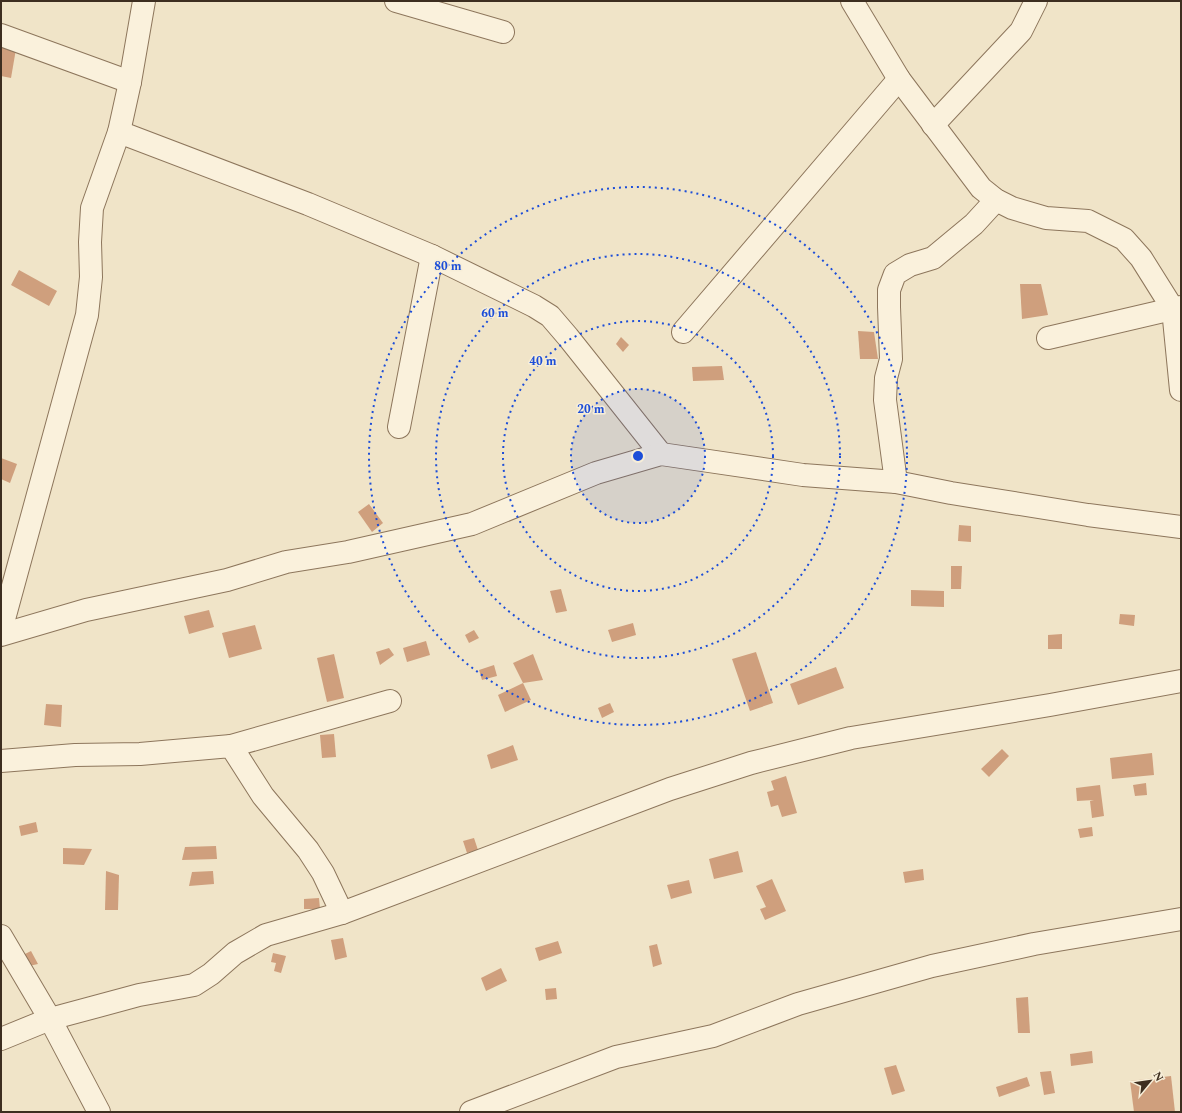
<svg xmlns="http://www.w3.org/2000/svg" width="1182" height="1113" font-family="Spectral,serif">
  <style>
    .building { fill: #cf9f7d }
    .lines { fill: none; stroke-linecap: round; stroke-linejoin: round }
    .street-casing { stroke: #8d765c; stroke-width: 24 }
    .street { stroke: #faf1dc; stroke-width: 22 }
    .ring { fill: none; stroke: #1d4ed8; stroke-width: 2; stroke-dasharray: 2 4 }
    .centre { fill: #1d4ed8; stroke: #f7eed8; stroke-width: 2 }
    .ring-label { font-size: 12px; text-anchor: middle; font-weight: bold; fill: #1d4ed8; stroke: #f7eed8; stroke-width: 3; stroke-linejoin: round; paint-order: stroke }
  </style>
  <rect width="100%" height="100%" fill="#f0e4c8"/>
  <g class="building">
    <polygon points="1,46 16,49 11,78 1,76"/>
    <polygon points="19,270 57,291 49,306 11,285"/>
    <polygon points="1020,284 1041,284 1048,315 1022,319"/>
    <polygon points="858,331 874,332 878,359 860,359"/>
    <polygon points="621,337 629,345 623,352 616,344"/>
    <polygon points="722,366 724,380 693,381 692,367"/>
    <polygon points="1,458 17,464 10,483 1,479"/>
    <polygon points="369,504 383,523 372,532 358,512"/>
    <polygon points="959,525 971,526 971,542 958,541"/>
    <polygon points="951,566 962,566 961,589 951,589"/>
    <polygon points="561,589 567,611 556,613 550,591"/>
    <polygon points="911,590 944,591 944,607 911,606"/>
    <polygon points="209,610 214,627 189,634 184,616"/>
    <polygon points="1120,614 1135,615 1134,626 1119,624"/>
    <polygon points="633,623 636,635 612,642 608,630"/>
    <polygon points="255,625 262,649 229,658 222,633"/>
    <polygon points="474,630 479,638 469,643 465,635"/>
    <polygon points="1062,634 1062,649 1048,649 1048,635"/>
    <polygon points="426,641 430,655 407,662 403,648"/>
    <polygon points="389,648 394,655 380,665 376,652"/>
    <polygon points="756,652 773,703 750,711 732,659"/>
    <polygon points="334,654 344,698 327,702 317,658"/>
    <polygon points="533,654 543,680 523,683 513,663"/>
    <polygon points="494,665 497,676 482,680 479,670"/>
    <polygon points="836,667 844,688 798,705 790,684"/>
    <polygon points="523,683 531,700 505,712 498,695"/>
    <polygon points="610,703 614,712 602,718 598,708"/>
    <polygon points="46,704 62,705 61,727 44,725"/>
    <polygon points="334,734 336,757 322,758 320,735"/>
    <polygon points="513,745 518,760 491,769 487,755"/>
    <polygon points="1002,749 1009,756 989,777 981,769"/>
    <polygon points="1152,753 1154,775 1112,779 1110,758"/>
    <polygon points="786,776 797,813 782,817 778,805 771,807 767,792 774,790 771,781"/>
    <polygon points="1146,783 1147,795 1135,796 1133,785"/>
    <polygon points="1100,785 1104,816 1092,818 1090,801 1094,800 1077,801 1076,788"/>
    <polygon points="36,822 38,832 21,836 19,826"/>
    <polygon points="1092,827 1093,836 1080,838 1078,829"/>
    <polygon points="474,838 478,850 467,853 463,841"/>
    <polygon points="216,846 217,859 182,860 185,847"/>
    <polygon points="63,848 92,849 84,865 63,864"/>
    <polygon points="738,851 743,872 714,879 709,859"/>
    <polygon points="923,869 924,880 905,883 903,872"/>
    <polygon points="106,871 119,875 118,910 105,910"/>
    <polygon points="213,871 214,884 189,886 192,872"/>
    <polygon points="772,879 786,911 765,920 760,909 766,907 756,886"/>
    <polygon points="689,880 692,893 671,899 667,885"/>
    <polygon points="319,898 320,909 304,909 304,899"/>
    <polygon points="343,938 347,957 335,960 331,940"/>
    <polygon points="558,941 562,953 539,961 535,948"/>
    <polygon points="657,944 662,964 653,967 649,946"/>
    <polygon points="31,951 38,964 29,966 23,955"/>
    <polygon points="273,953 286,956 281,973 274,971 276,963 271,962"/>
    <polygon points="501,968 507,981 486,991 481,978"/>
    <polygon points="556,988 557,999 546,1000 545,989"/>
    <polygon points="1028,997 1030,1033 1018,1033 1016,998"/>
    <polygon points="1092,1051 1093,1063 1071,1066 1070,1054"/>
    <polygon points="896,1065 905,1091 892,1095 884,1068"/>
    <polygon points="1051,1071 1055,1093 1044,1095 1040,1072"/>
    <polygon points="1171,1076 1175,1112 1134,1112 1130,1081"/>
    <polygon points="1027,1077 1030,1086 999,1097 996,1087"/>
  </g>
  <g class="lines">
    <defs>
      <g id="street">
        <polyline points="396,1 503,32"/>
        <polyline points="852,1 899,79 981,188 996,200 1012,208 1046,218 1088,221 1124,239 1141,258 1173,309 1181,390"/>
        <polyline points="1,35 130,82"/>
        <polyline points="933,125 1021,31 1036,1"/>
        <polyline points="119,132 308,204 432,256 534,306 550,316 568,337 661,454"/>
        <polyline points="683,332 899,79"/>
        <polyline points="1048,338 1181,307"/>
        <polyline points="399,427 432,256"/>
        <polyline points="896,482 885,400 886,378 891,359 889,307 889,290 895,274 910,265 933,258 974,224 996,200"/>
        <polyline points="1,630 87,315 91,277 90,242 92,208 119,132 130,82 144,1"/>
        <polyline points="1,635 86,610 227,580 286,562 348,552 472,524 596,473 661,454 803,475 896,482 951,493 1088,515 1181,527"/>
        <polyline points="231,746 390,701"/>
        <polyline points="1,761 75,755 140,754 231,746 263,796 308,850 323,873 342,913"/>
        <polyline points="1,936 50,1019 99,1112"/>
        <polyline points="1,1039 50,1019 139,995 178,988 194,985 211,974 235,953 266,935 342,913 670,789 751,763 851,738 1050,705 1181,681"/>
        <polyline points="471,1112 616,1057 713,1036 798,1004 932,966 1034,944 1181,919"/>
      </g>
    </defs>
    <use href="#street" class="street-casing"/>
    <use href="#street" class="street"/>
  </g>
  <circle cx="638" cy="456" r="67" fill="#1d4ed8" fill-opacity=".12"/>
  <g class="ring">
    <circle cx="638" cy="456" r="67"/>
    <circle cx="638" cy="456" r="135"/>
    <circle cx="638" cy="456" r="202"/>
    <circle cx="638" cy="456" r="269"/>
  </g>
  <circle cx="638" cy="456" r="6" class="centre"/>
  <g class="ring-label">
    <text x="448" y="270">80 m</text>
    <text x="495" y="317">60 m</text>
    <text x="543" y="365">40 m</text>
    <text x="591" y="413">20 m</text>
  </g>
  <rect width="1182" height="1113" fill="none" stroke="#3d2e20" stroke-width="4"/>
  <g transform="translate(1150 1081) rotate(61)" stroke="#f7eed8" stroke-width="3" paint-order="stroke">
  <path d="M0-3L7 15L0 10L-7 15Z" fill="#3d2e20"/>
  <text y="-6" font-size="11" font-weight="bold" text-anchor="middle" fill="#3d2e20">N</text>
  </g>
</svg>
